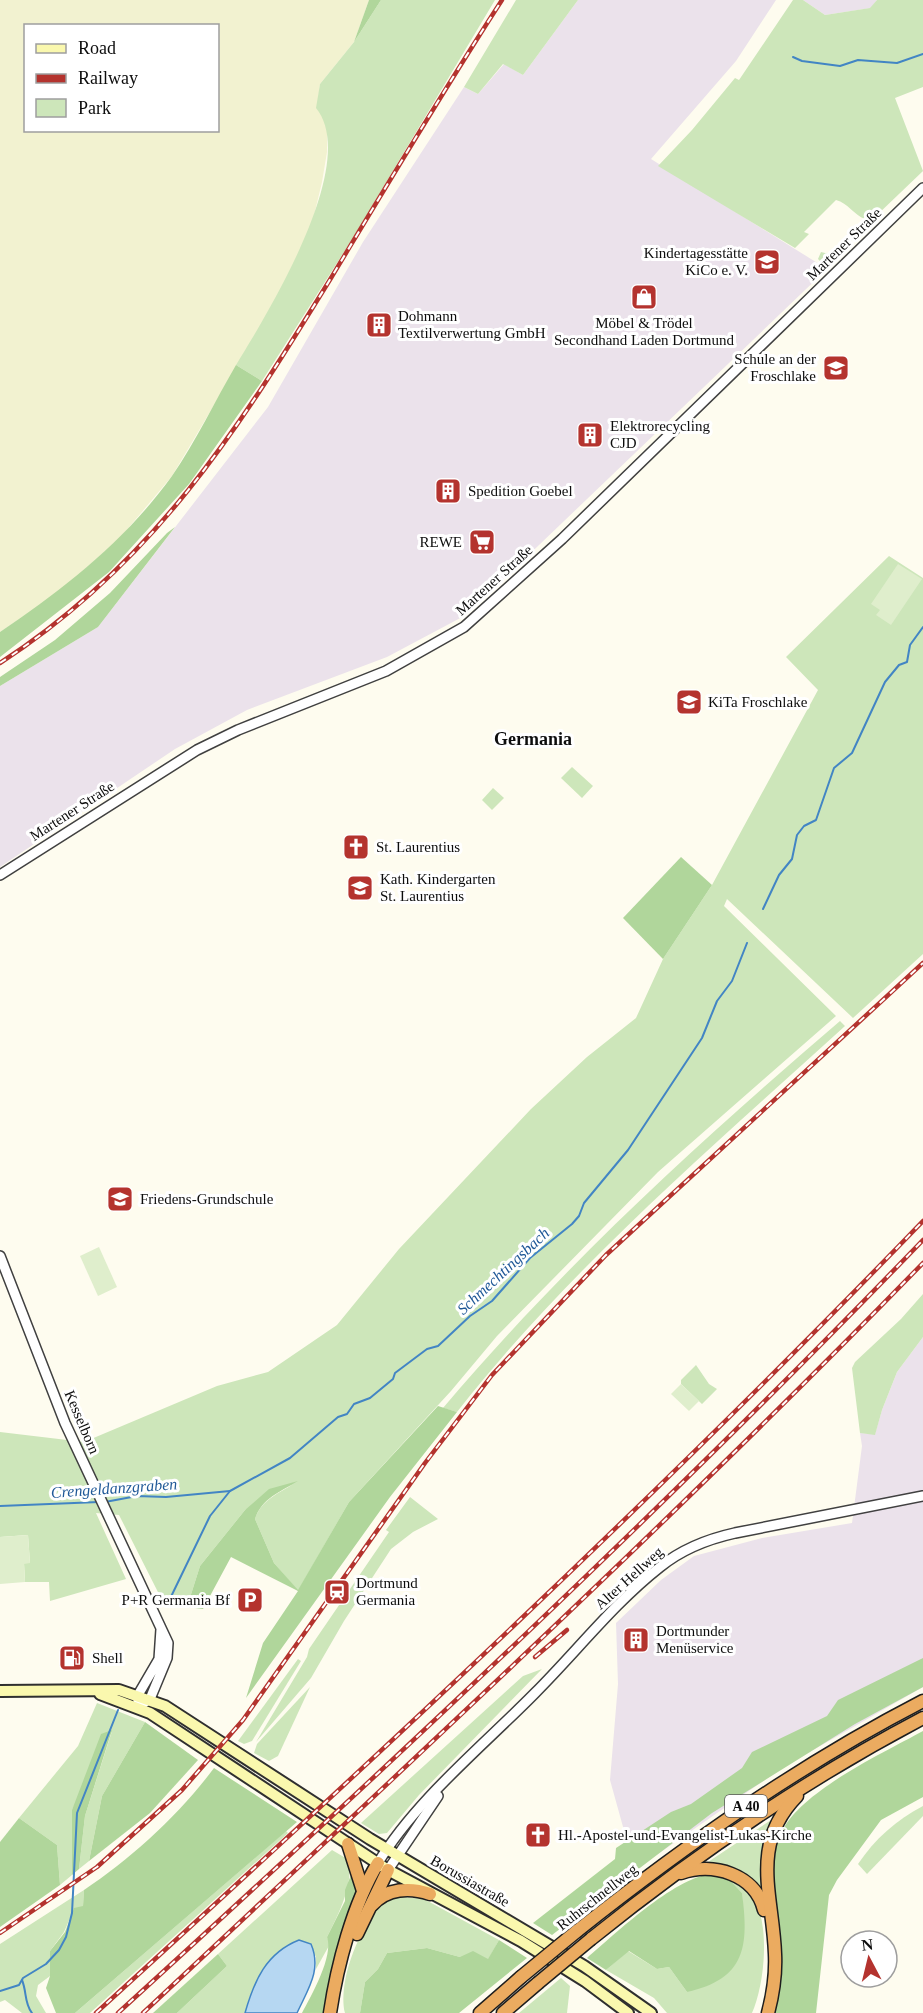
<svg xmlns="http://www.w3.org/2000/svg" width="923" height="2013" font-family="Georgia,serif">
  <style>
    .industrial { fill: #ebe2eb }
    .farmland { fill: #f2f2d0; fill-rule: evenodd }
    .green { fill: #cde6ba }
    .forest { fill: #b0d69b }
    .pitch { fill: #dfeecc }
    .water { fill: #b6d7f2; stroke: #4285c4; stroke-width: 1.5 }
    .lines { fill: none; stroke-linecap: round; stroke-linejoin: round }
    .stream { stroke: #4285c4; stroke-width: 2 }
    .tertiary-casing { stroke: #404040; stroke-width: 12 }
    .secondary-casing { stroke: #2f2f2f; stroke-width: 14 }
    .motorway-casing { stroke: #1e1e1e; stroke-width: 15 }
    .tertiary { stroke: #fff; stroke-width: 9 }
    .secondary { stroke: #faf8ae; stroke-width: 10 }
    .motorway { stroke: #ebab60; stroke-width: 12 }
    .rail-casing { stroke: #b4332e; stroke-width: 4.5 }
    .rail { stroke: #fff; stroke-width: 2; stroke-dasharray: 7; stroke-linecap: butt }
    .motorway-bridge-casing { stroke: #1e1e1e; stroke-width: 15; stroke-linecap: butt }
    .motorway-bridge { stroke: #ebab60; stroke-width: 12 }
    .labels { text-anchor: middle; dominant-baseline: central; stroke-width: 6; stroke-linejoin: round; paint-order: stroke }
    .shield { fill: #fff; stroke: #565656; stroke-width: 1.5 }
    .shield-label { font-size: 14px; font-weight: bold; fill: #0d0d0d }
    .street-label { font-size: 15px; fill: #0d0d0d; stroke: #fff }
    .poi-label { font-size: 15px; fill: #0d0d0d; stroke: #fff; text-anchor: start }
    .water-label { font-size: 16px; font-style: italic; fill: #1f5897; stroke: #fff }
    .quarter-label { font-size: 18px; font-weight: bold; fill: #0d0d0d; stroke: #fff }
  </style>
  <rect width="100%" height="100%" fill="#fefcef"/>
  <g class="industrial">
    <polygon points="578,0 776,0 736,61 651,159 827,269 466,615 387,657 247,710 175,749 0,867 0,686 98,627 268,407 363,242 464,87 478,94 504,64 523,75"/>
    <polygon points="803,0 877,0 871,8 825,15"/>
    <polygon points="923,1337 923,1687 782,1768 635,1870 610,1780 618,1684 616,1623 661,1580 694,1556 762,1538 852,1523 862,1446 860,1433 875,1434 882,1410 897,1372"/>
  </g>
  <path class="farmland" d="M0 0H369L354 42 320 84 317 108 327 120V152L322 182 311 228 281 292 172 476 120 538 58 593 0 632ZM26 26H218V130H26Z"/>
  <g class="green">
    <path d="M381 0H495L351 241 262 381 236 365C267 314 361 163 316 108L320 84 354 42Z"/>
    <polygon points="516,0 578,0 523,75 503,64 478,94 464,87"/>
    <path d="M793 0H803L825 15 870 8 877 0H923V87L895 98 923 171 827 263 823 264 818 259 821 252 829 254 865 219C854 215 848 203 836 200L804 232 809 234 795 248 658 166 692 130 735 78 739 80Z"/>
    <path d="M889 556 923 578V954L853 1018 727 899 724 906 836 1016 658 1172 497 1336 451 1391 349 1502 298 1591 274 1563 255 1519C261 1500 279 1493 295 1483L245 1510 200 1566 187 1607 172 1606 163 1602 119 1515 96 1513 126 1579 50 1601 49 1582H25L24 1563H30L28 1535 0 1537V1432L84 1442 217 1386 268 1372 337 1325 399 1249 531 1109 587 1057 636 1018 663 959 712 885 818 690 786 657Z"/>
    <polygon points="572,767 593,786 582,798 561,778"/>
    <polygon points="493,788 504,798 492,810 482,800"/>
    <path d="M840 1021 845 1026C711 1148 570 1268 457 1412L443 1408C563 1266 699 1142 840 1021Z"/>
    <polygon points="923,1294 923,1337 897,1372 882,1410 875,1435 860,1433 852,1368 855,1362 901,1319"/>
    <polygon points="696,1365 709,1384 717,1389 702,1404 681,1384 681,1380"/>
    <polygon points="410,1497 438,1519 413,1532 391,1549 344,1621 311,1678 256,1742 307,1657 309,1649 389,1532 386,1530"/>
    <polygon points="298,1659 301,1661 252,1741 244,1744 238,1741"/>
    <polygon points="542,1669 419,1795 387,1833 379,1834 361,1823 523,1676"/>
    <polygon points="310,1687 278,1756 269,1761 254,1753 257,1744"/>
    <polygon points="97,1703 145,1722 102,1796 89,1861 79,1869 85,1816 112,1731 72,1810 72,1875 60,1885 57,1845 19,1818 78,1746"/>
    <path d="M923 1806V1816L867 1874 858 1864C875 1839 896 1820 923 1806Z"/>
    <polygon points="780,1814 763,1893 702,1866"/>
    <polygon points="286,1831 288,1833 90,2013 75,2013"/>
    <path d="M332 1850 349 1860C353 1887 339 1913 327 1937L330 1944 316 1969V1956L291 1944C264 1963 253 1981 245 2013H177L227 1966 218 1954Z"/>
    <path d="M726 1876C733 1881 744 1885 749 1891 772 1917 765 1984 752 2013H667L654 1998 606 1970 628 1951 657 1969 669 1967 687 1992 744 1933 742 1893Z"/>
    <polygon points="84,1890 83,1907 74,1909 64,1932 50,1951 50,1976 38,1985 36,1996 46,2013 22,2013 5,2000 0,2002 0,1944"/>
    <path d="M392 1896 424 1899 499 1940 488 1960 460 1957 427 1948 387 1953 378 1969 365 1982 360 2013H345C337 1979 363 1915 392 1896Z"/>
    <polygon points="561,1978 570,1986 567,2013 519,2013"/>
  </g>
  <g class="forest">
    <polygon points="369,0 381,0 354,42"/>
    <path d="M236 365 262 381 189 484 109 572 0 657V632C64 589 126 540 172 476 196 441 215 401 236 365Z"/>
    <polygon points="175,527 98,627 0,686 0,677 55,640 110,593 167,533"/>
    <polygon points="681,857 712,885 663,959 623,918"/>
    <path d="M438 1406 457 1412 390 1497 246 1698 263 1643 298 1591 231 1557 203 1609 187 1607 200 1566 245 1510 269 1489 298 1481C281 1491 261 1499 255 1519L274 1563 298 1590 349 1502Z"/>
    <polygon points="923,1658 923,1687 855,1724 712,1813 552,1935 533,1923 615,1859 616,1848 671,1812 691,1804 742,1768 752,1752 827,1716 838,1700"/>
    <polygon points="145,1722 198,1760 150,1813 89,1861 102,1796"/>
    <polygon points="112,1730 85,1816 79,1869 72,1875 72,1810 101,1734"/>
    <path d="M923 1731V1797L881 1820 837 1880 829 1895 816 2013H771C771 1969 763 1867 782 1831 803 1790 883 1753 923 1731Z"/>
    <path d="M214 1768 297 1822 75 2013H56L46 1988 50 1976V1951L65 1932 74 1908 83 1906 84 1890C132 1858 179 1815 214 1768Z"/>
    <polygon points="19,1818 57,1845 60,1885 0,1927 0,1842"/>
    <path d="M710 1874 726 1876 742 1893C749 1946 746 1979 687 1992L669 1967 657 1969 629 1951 606 1970 587 1958C616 1933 673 1879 710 1874Z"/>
    <path d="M351 1875H358L357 1897 326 2013H302C311 1996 334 1956 327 1937L345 1901V1890Z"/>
    <polygon points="499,1940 527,1958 459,2013 360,2013 365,1982 378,1969 387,1953 427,1948 460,1957 473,1951 488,1959"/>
    <polygon points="218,1954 227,1966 177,2013 153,2013"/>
  </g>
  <g class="pitch">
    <polygon points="898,564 922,579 891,625 876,615 880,610 871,604"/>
    <polygon points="99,1247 117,1287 98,1296 80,1256"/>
    <polygon points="681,1384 699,1401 689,1411 671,1394"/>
    <polygon points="28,1535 30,1563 24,1564 25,1582 0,1584 0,1537"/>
  </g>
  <path class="water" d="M299 1940 311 1944C322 1970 308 1989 297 2013H245C254 1981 266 1953 299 1940Z"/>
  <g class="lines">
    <g class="stream">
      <polyline points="793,57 802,61 840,66 858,60 897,63 923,54"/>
      <polyline points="763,909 779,875 792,859 797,835 804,826 816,820 834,768 852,753 885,682 899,665 907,662 910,645 923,627"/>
      <polyline points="105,1502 137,1496 166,1497 230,1491"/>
      <polyline points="0,1506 99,1502"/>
      <polyline points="167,1605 210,1516 230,1491 290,1458 338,1417 347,1414 354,1404 370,1398 393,1379 395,1373 427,1349 438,1346 470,1316 492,1301 530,1258 572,1224 579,1216 584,1203 628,1150 702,1038 717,1001 732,981 747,943"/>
      <path d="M22 1980C27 1992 24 2003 32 2013"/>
      <polyline points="0,1991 19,1985 23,1978 46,1964 59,1950 66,1937 72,1913 77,1813 118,1710"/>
    </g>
    <defs>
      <g id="tertiary">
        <polyline points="0,875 197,750 238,730 386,671 464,627 562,539 923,188"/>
        <polyline points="0,1256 65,1423 168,1643 167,1658 150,1699 138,1707 138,1695 159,1659 161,1629"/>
        <path d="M378 1863C416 1800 484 1745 535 1693 577 1651 614 1603 660 1567 682 1549 708 1539 735 1533L923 1496"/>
        <polyline points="388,1870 438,1796"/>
      </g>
      <g id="secondary">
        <polyline points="0,1691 119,1690 165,1706 370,1839 584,1966 651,2013"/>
        <polyline points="100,1694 150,1713 388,1870 521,1941 585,1981 628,2013"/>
      </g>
      <g id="motorway">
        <polyline points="348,1844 363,1891"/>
        <path d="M681 1873C713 1862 755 1874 764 1910"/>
        <path d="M372 1905C387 1888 410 1887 430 1894"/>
        <path d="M577 1931C687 1844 799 1765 923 1701"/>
        <polyline points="357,1934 388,1870"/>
        <path d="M591 1939C695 1855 805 1780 923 1718"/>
        <path d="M330 2013C337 1966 353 1904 378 1863"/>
        <polyline points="480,2013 521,1977"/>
        <polyline points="503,2013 538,1983"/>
        <path d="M768 2013C773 1994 776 1974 775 1954 773 1895 749 1845 797 1796"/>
      </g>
    </defs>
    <use href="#tertiary" class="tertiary-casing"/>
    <use href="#secondary" class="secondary-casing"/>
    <use href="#motorway" class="motorway-casing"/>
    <use href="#tertiary" class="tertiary"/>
    <use href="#secondary" class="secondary"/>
    <use href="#motorway" class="motorway"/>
    <defs>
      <g id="rail">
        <path d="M0 663C154 563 237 431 331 278 387 185 443 91 502 0"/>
        <polyline points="535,1657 567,1630"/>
        <polyline points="0,1933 97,1867 182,1790 243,1720 425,1463 492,1375 606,1255 923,963"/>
        <path d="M96 2013C379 1755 657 1497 923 1221"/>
        <path d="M118 2013C393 1762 665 1508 923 1240"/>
        <path d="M143 2013C406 1766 671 1522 923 1263"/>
      </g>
    </defs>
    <use href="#rail" class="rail-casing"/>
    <use href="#rail" class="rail"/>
    <defs>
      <g id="motorway-bridge">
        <polyline points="521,1977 577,1931"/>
        <polyline points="538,1983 591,1939"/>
      </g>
    </defs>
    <use href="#motorway-bridge" class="motorway-bridge-casing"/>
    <use href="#motorway-bridge" class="motorway-bridge"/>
  </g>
  <defs>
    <symbol id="school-square" viewBox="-11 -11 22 22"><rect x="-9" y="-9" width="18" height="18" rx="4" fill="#b4332e" stroke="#fff"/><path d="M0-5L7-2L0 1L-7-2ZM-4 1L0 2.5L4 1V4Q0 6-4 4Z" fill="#fff"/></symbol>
    <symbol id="shop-square" viewBox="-11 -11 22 22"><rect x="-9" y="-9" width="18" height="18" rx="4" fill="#b4332e" stroke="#fff"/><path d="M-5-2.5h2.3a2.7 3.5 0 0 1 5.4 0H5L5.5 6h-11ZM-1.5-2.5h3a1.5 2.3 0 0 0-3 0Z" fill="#fff"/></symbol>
    <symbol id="building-square" viewBox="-11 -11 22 22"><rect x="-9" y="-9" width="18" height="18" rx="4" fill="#b4332e" stroke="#fff"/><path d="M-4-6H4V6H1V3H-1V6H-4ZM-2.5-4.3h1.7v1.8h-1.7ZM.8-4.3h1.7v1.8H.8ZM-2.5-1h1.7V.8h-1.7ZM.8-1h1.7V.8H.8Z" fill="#fff"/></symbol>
    <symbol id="supermarket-square" viewBox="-11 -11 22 22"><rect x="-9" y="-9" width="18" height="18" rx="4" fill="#b4332e" stroke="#fff"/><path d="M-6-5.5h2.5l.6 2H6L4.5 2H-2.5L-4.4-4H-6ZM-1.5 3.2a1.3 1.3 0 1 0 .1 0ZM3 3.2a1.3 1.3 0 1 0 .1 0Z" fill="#fff"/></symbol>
    <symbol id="church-square" viewBox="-11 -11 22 22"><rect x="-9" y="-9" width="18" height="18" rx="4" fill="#b4332e" stroke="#fff"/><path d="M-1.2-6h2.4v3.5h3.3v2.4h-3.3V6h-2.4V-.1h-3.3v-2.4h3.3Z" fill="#fff"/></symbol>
    <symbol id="station-square" viewBox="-11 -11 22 22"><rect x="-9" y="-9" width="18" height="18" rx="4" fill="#b4332e" stroke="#fff"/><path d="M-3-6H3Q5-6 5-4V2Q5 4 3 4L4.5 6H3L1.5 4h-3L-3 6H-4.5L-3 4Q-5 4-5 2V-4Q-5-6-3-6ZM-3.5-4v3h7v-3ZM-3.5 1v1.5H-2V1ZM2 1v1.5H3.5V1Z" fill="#fff"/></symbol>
    <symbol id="parking-square" viewBox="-11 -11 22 22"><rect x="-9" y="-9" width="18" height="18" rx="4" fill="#b4332e" stroke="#fff"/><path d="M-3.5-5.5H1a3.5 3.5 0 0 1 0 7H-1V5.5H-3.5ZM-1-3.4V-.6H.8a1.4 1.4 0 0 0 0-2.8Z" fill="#fff"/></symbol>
    <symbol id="fuel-square" viewBox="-11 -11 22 22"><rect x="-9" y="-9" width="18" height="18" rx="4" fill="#b4332e" stroke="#fff"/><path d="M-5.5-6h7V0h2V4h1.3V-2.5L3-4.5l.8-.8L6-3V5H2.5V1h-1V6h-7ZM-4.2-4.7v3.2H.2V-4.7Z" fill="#fff"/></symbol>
  </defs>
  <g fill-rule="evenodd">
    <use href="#school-square" x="752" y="247" width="30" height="30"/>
    <use href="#shop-square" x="629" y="282" width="30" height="30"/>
    <use href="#building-square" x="364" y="310" width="30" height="30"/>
    <use href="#school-square" x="821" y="353" width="30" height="30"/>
    <use href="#building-square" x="575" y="420" width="30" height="30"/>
    <use href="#building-square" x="433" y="476" width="30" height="30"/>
    <use href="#supermarket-square" x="467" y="527" width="30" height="30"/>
    <use href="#school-square" x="674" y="687" width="30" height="30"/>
    <use href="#church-square" x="341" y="832" width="30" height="30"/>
    <use href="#school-square" x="345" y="873" width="30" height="30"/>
    <use href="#school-square" x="105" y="1184" width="30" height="30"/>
    <use href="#station-square" x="322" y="1577" width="30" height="30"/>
    <use href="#parking-square" x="235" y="1585" width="30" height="30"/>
    <use href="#building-square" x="621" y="1625" width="30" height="30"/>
    <use href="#fuel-square" x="57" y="1643" width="30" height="30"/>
    <use href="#church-square" x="523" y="1820" width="30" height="30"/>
  </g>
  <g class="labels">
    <rect class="shield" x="725" y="1795" width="42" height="22" rx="4.5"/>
    <g class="shield-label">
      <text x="746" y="1806">A 40</text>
    </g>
    <g class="street-label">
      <text transform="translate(844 244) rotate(-44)">Martener Straße</text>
      <text transform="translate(494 580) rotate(-42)">Martener Straße</text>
      <text transform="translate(72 811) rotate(-33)">Martener Straße</text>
      <text transform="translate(82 1422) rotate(67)">Kesselborn</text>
      <text transform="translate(629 1578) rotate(-42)">Alter Hellweg</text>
      <text transform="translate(470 1881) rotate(30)">Borussiastraße</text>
      <text transform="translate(597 1897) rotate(-38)">Ruhrschnellweg</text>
    </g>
    <g class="poi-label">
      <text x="748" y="253" text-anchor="end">Kindertagesstätte<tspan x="748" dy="17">KiCo e. V.</tspan></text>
      <text x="398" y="316">Dohmann<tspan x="398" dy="17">Textilverwertung GmbH</tspan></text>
      <text x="644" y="323" text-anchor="middle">Möbel &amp; Trödel<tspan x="644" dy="17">Secondhand Laden Dortmund</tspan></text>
      <text x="816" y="359" text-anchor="end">Schule an der<tspan x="816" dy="17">Froschlake</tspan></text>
      <text x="610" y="426">Elektrorecycling<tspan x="610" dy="17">CJD</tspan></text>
      <text x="468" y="491">Spedition Goebel</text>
      <text x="462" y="542" text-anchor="end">REWE</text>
      <text x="708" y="702">KiTa Froschlake</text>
      <text x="376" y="847">St. Laurentius</text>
      <text x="380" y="879">Kath. Kindergarten<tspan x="380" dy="17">St. Laurentius</tspan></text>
      <text x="140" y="1199">Friedens-Grundschule</text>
      <text x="356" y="1583">Dortmund<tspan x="356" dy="17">Germania</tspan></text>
      <text x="230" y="1600" text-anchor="end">P+R Germania Bf</text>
      <text x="656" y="1631">Dortmunder<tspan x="656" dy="17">Menüservice</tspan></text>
      <text x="92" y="1658">Shell</text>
      <text x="558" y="1835">Hl.-Apostel-und-Evangelist-Lukas-Kirche</text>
    </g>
    <g class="water-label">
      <text transform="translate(503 1271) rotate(-43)">Schmechtingsbach</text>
      <text transform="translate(114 1488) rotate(-4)">Crengeldanzgraben</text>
    </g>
    <g class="quarter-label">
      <text x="533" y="739">Germania</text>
    </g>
  </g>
  <rect x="24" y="24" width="195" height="108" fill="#ffffff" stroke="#9e9e9e" stroke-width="1.5"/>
  <rect x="36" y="44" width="30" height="9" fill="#faf8ae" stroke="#9e9e9e" stroke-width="1.5"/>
  <text x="78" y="54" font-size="18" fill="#0d0d0d">Road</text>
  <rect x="36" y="74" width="30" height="9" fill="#b4332e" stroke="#9e9e9e" stroke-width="1.5"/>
  <text x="78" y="84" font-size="18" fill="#0d0d0d">Railway</text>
  <rect x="36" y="99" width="30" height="18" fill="#cde6ba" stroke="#9e9e9e" stroke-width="1.5"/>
  <text x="78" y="114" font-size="18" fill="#0d0d0d">Park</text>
  <g transform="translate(869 1959) rotate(353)"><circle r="28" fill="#ffffff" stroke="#9e9e9e" stroke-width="1.5"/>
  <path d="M0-4.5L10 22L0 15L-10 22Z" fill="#b4332e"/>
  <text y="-9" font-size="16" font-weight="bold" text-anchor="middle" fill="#0d0d0d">N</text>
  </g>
</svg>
